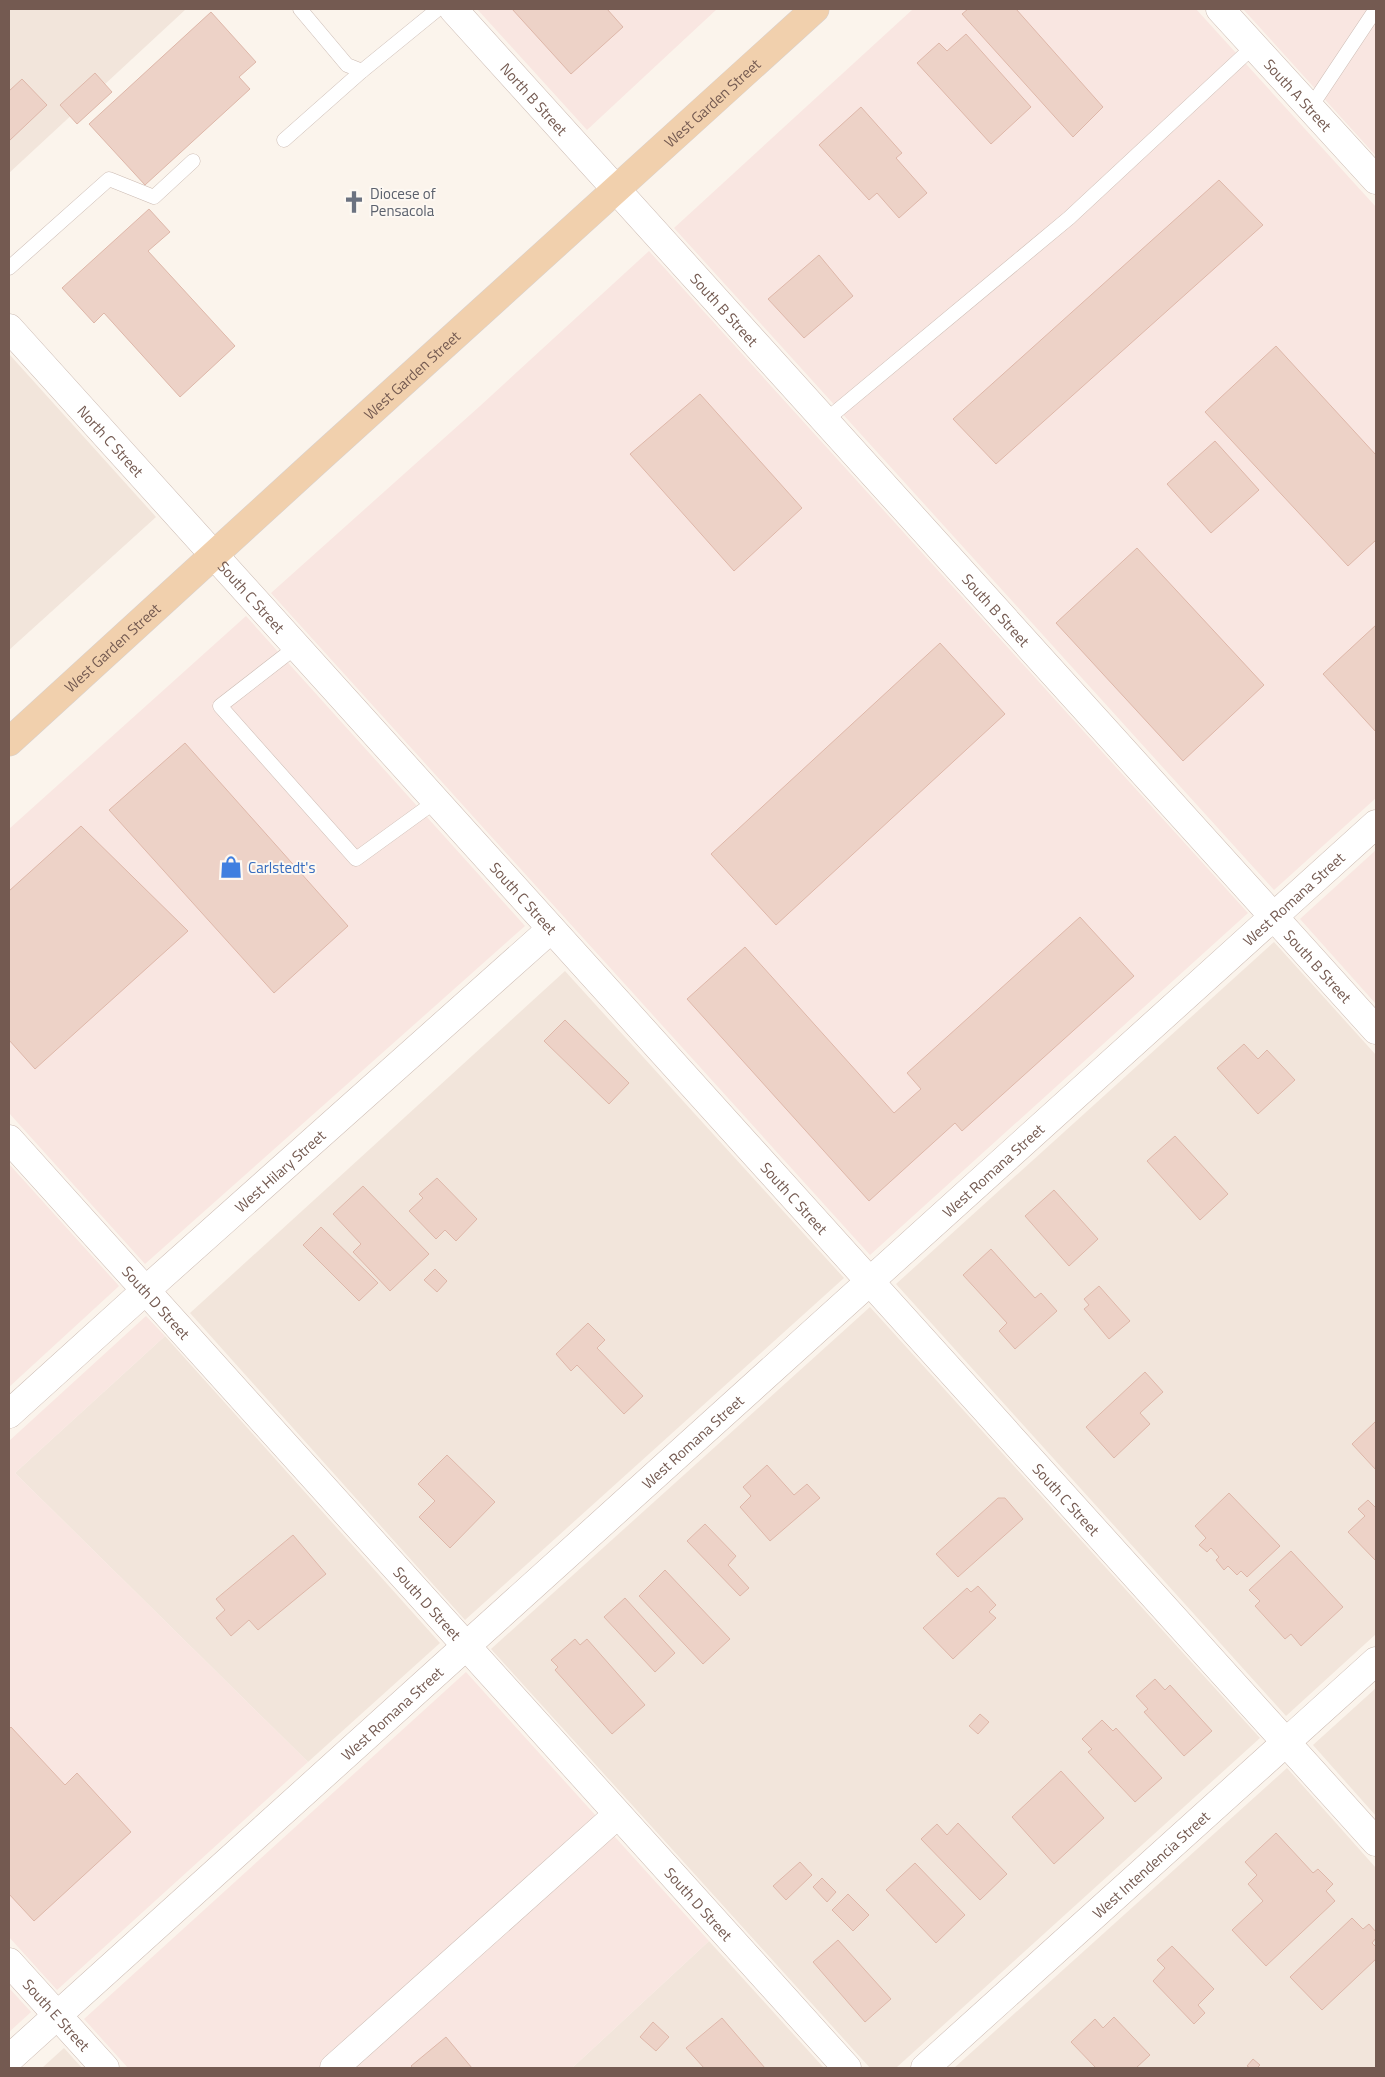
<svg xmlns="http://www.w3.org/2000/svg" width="1385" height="2077" font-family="'Titillium Web',sans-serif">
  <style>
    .residential { fill: #f2e5db }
    .commercial { fill: #f9e6e1 }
    .building { fill: #edd2c7; stroke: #deb7a9 }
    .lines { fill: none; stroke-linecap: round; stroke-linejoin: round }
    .service-casing { stroke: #ccbbb3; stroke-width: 15 }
    .minor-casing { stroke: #ccbbb3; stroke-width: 29 }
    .tertiary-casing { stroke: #ccbbb3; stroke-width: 29 }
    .primary-casing { stroke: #d8d1ce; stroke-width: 29 }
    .service { stroke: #fff; stroke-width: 14 }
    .minor { stroke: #fff; stroke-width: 28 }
    .tertiary { stroke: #fff; stroke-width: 28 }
    .primary { stroke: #f1d0ad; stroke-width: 28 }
    .labels { text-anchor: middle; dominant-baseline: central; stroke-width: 4; stroke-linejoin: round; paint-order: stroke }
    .street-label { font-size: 15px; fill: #745a51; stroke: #fdf8f2 }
    .worship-label { font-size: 15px; fill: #5b616d; stroke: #fdf8f2; text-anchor: start }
    .shop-label { font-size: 15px; fill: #366cbe; stroke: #fdf8f2; text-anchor: start }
  </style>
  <rect width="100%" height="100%" fill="#fbf4ec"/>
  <g class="residential">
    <polygon points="9,9 186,9 9,173"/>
    <polygon points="9,354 156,517 9,650"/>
    <polygon points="1274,942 1376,1055 1376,1634 1286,1716 896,1284"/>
    <polygon points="565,971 844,1278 465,1620 190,1313"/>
    <polygon points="870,1307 1260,1738 896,2068 870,2068 491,1649"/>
    <polygon points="165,1336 440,1643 308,1762 15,1473"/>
    <polygon points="1376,1688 1376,1816 1313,1745"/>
    <polygon points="1287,1768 1376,1868 1376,2068 954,2068"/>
    <polygon points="709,1941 824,2068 572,2068"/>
    <polygon points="64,2048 82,2068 42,2068"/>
  </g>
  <g class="commercial">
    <polygon points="477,9 717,9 587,130"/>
    <polygon points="913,9 1196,9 1376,207 1376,798 1274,890 674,228"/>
    <polygon points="1243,9 1376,9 1376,156"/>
    <polygon points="649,251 1248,913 870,1255 271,593 480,406"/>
    <polygon points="246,616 525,926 145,1264 9,1113 9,829"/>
    <polygon points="1376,850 1376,1004 1300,919"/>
    <polygon points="9,1164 119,1286 9,1387"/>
    <polygon points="146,1316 165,1336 15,1473 308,1762 57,1990 9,1937 9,1441"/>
    <polygon points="466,1672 709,1941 572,2068 128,2068 84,2019"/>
    <polygon points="9,1988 31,2012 9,2032"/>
  </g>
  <g class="building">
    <polygon points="512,9 607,9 623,27 571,74"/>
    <polygon points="968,9 1016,9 1103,107 1073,137 962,14"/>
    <polygon points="211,12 256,62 239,77 250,89 145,185 89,124"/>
    <polygon points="966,34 1031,107 991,144 917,63 939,43 947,51"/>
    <polygon points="95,73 112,92 77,124 60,105"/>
    <polygon points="22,79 47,105 9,141 9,91"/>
    <polygon points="861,107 902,153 896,158 927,193 899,218 877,193 869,200 819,145"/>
    <polygon points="1219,180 1263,225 996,464 953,419"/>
    <polygon points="149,209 170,232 148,251 235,346 180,397 104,313 94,323 62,288"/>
    <polygon points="819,255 853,296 804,338 768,299"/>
    <polygon points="1276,346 1376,455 1376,540 1348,566 1205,412"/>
    <polygon points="700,394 802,508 734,571 630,454"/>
    <polygon points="1215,441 1259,490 1211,533 1167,484"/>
    <polygon points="1137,548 1264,685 1183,761 1056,623"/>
    <polygon points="1376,625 1376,732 1323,674"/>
    <polygon points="940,643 1005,714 776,925 711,854"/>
    <polygon points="185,743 348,926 274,993 109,810"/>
    <polygon points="81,826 188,931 35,1069 9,1040 9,891"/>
    <polygon points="1080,917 1134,976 962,1131 955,1123 869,1201 687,999 745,947 894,1113 921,1089 907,1073"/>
    <polygon points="565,1020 629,1083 609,1104 544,1041"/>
    <polygon points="1244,1044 1258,1059 1267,1050 1295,1080 1258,1114 1217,1068"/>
    <polygon points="1175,1136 1228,1194 1200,1220 1147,1161"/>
    <polygon points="437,1178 477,1219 456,1241 445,1230 436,1239 409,1211 423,1198 419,1194"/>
    <polygon points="363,1186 429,1254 390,1291 353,1252 361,1244 333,1214"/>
    <polygon points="1054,1190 1098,1239 1069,1266 1025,1216"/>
    <polygon points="321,1227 378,1283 359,1301 303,1245"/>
    <polygon points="991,1249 1035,1298 1041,1293 1057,1311 1015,1349 999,1331 1007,1323 963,1275"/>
    <polygon points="435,1269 447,1281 437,1292 424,1280"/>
    <polygon points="1099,1286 1130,1321 1109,1339 1084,1309 1089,1305 1084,1299"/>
    <polygon points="588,1323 605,1340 597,1348 643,1396 624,1414 577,1365 571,1371 556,1354"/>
    <polygon points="1145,1372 1163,1392 1140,1413 1150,1424 1114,1458 1086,1427"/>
    <polygon points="1376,1421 1376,1470 1352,1444"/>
    <polygon points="447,1455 495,1502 450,1548 419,1517 435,1501 418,1484"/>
    <polygon points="767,1465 794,1495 807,1484 820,1498 770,1541 740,1507 751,1496 743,1487"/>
    <polygon points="1229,1493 1280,1546 1247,1577 1241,1571 1237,1575 1228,1566 1224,1570 1216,1560 1219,1557 1211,1548 1207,1552 1199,1545 1206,1538 1195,1526"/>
    <polygon points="998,1498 1005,1498 1023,1519 958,1577 936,1554"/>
    <polygon points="1368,1500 1376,1508 1376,1561 1348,1532 1365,1516 1358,1509"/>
    <polygon points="705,1524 736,1556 728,1565 749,1588 740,1596 687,1541"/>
    <polygon points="293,1535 326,1574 258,1630 249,1620 231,1636 216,1618 225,1610 216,1599"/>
    <polygon points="1291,1551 1343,1607 1301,1646 1291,1634 1285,1639 1255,1606 1260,1601 1249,1590"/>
    <polygon points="665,1570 730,1639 703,1664 639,1596"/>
    <polygon points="978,1586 996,1605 989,1612 996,1618 953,1659 923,1628 967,1588 971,1592"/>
    <polygon points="625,1598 675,1653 655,1672 604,1617"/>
    <polygon points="575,1639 580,1645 587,1639 645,1705 612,1734 555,1670 558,1667 551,1660"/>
    <polygon points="1155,1679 1165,1690 1170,1685 1212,1731 1184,1756 1144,1712 1148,1709 1136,1696"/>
    <polygon points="980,1714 989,1722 978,1734 969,1726"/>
    <polygon points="1102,1720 1113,1731 1116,1728 1162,1778 1135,1802 1088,1752 1092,1749 1082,1739"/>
    <polygon points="11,1727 65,1785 77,1773 131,1832 34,1921 9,1894 9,1729"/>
    <polygon points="1061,1771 1104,1818 1054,1864 1012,1817"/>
    <polygon points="958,1823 1007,1874 980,1900 921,1839 937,1824 947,1835"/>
    <polygon points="1276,1833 1313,1873 1318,1869 1333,1884 1326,1891 1335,1901 1266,1966 1232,1930 1263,1901 1248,1884 1257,1875 1245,1862"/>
    <polygon points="800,1862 812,1875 786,1900 773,1886"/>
    <polygon points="915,1863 965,1915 936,1943 886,1890"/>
    <polygon points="822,1878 836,1892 827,1902 813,1887"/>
    <polygon points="848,1894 869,1915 853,1931 832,1910"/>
    <polygon points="1352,1918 1363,1929 1369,1924 1376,1932 1376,1938 1372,1943 1376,1947 1376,1959 1322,2010 1290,1977"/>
    <polygon points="838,1940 891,1999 865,2022 813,1962"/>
    <polygon points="1172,1946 1214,1989 1198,2005 1205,2013 1194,2024 1153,1981 1165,1968 1157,1960"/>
    <polygon points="1114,2017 1150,2055 1136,2068 1096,2068 1071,2042 1095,2019 1103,2028"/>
    <polygon points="722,2018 765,2068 704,2068 686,2048"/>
    <polygon points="653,2022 669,2037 656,2051 640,2037"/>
    <polygon points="446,2037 472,2068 413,2068 411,2066"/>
    <polygon points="1253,2059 1260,2065 1257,2068 1250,2068 1247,2066"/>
  </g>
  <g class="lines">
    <defs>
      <g id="service">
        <polyline points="300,9 347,65 362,71 438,9"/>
        <polyline points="1310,108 1376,9"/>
        <polyline points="284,140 362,71"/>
        <polyline points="9,268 109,179 154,197 193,161"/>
        <polyline points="826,420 1069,218 1254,46"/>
        <polyline points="296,647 220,706 356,859 436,801"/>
      </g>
      <g id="minor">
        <path id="s1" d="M453 9 1376 1030"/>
        <path id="s2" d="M9 328 1376 1842"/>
        <path id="s3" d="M9 1414 146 1290 551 929"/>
        <path id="s4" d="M9 2059 1376 824"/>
        <polyline points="334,2068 617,1815"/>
        <path id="s5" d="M925 2068 1376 1661"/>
      </g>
      <g id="tertiary">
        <path id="s6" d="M1220 9 1376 180"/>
        <path id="s7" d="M9 1139 847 2068"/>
        <path id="s8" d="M9 1962 105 2068"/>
      </g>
      <g id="primary">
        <path id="s9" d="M9 742C276 496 547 253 815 9"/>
      </g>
    </defs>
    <use href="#service" class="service-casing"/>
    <use href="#minor" class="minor-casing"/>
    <use href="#tertiary" class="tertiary-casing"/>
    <use href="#primary" class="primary-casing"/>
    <use href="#service" class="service"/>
    <use href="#minor" class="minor"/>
    <use href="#tertiary" class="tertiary"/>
    <use href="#primary" class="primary"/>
  </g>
  <defs>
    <symbol id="church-bare" viewBox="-9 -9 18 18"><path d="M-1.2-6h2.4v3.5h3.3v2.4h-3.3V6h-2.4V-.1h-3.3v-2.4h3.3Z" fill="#6b7280" stroke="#fdf8f2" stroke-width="2.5" paint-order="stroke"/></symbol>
    <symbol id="shop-bare" viewBox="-9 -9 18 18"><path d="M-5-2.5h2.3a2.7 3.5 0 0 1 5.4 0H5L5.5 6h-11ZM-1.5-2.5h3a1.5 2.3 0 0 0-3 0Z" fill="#3f7fe0" stroke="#fdf8f2" stroke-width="2.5" paint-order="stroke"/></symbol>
  </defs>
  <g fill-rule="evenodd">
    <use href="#church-bare" x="338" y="186" width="32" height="32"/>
    <use href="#shop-bare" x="215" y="851" width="32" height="32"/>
  </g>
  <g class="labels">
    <g class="street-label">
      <text stroke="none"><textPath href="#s6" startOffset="116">South A Street</textPath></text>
      <text stroke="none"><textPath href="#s1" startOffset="121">North B Street</textPath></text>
      <text stroke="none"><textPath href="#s9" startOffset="950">West Garden Street</textPath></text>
      <text stroke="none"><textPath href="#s1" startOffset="405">South B Street</textPath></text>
      <text stroke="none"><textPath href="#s9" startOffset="545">West Garden Street</textPath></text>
      <text stroke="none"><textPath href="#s2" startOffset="152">North C Street</textPath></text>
      <text stroke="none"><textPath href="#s2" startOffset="362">South C Street</textPath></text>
      <text stroke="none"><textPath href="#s1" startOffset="810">South B Street</textPath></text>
      <text stroke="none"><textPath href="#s9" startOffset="140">West Garden Street</textPath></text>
      <text stroke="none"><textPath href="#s2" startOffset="768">South C Street</textPath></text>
      <text stroke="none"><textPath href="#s4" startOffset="1731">West Romana Street</textPath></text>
      <text stroke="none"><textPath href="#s1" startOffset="1290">South B Street</textPath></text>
      <text stroke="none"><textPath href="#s4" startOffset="1326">West Romana Street</textPath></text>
      <text stroke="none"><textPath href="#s3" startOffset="364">West Hilary Street</textPath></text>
      <text stroke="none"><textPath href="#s2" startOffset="1172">South C Street</textPath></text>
      <text stroke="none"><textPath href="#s7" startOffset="220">South D Street</textPath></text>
      <text stroke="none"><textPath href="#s4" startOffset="921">West Romana Street</textPath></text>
      <text stroke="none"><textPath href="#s2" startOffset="1578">South C Street</textPath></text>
      <text stroke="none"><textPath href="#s7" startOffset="625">South D Street</textPath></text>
      <text stroke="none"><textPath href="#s4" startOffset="516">West Romana Street</textPath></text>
      <text stroke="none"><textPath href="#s5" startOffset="304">West Intendencia Street</textPath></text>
      <text stroke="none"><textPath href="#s7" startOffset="1030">South D Street</textPath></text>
      <text stroke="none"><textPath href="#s8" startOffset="71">South E Street</textPath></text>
    </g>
    <g class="worship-label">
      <text x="370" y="193">Diocese of<tspan x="370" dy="17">Pensacola</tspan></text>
    </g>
    <g class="shop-label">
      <text x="248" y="867">Carlstedt's</text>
    </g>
  </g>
  <rect width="1385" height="2077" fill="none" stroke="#745a51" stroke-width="20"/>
</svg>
